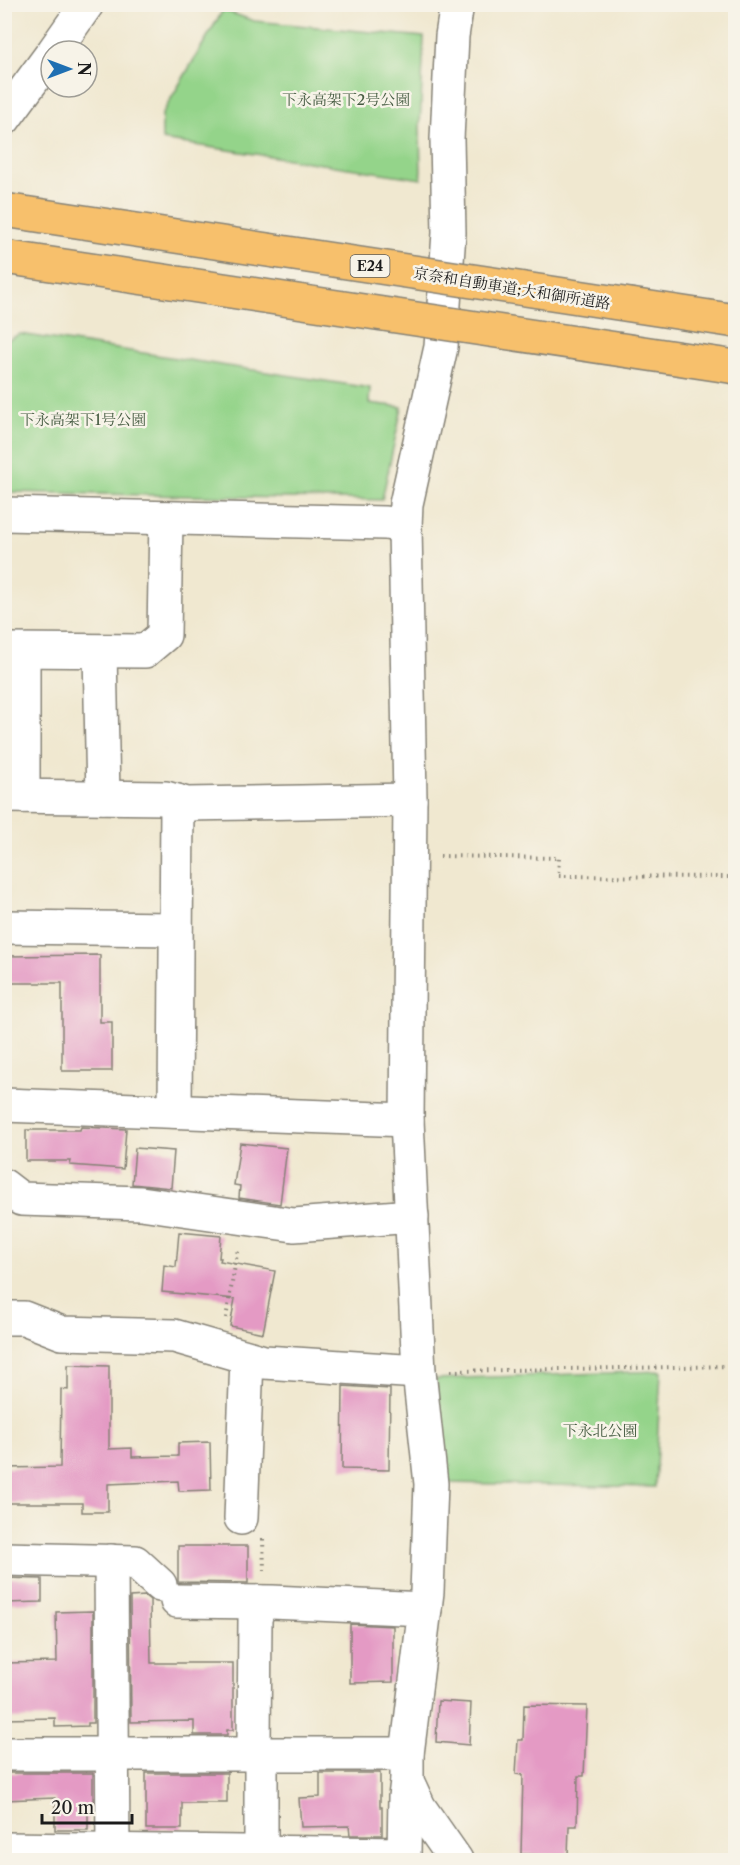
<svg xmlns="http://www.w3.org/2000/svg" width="740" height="1865" font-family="'Libre Caslon Text','Noto Serif JP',serif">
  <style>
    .green { fill: #94d48a; stroke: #587853; stroke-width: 1.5 }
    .building { fill: #e49ac4 }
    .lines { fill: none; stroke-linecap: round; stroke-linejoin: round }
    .street-casing { stroke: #868276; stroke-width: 36 }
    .path { stroke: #868276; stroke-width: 4; stroke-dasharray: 1.5 4.5; stroke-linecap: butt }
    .street { stroke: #fff; stroke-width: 33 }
    .highway-bridge-casing { stroke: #868276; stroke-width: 36; stroke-linecap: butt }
    .highway-bridge { stroke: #f7c06c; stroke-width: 33 }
    .labels { text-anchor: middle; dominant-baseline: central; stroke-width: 5; stroke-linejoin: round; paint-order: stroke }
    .shield { fill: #f7f3e8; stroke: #5e5c59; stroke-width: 1.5 }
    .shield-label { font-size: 14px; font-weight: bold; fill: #1c1c1c }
    .park-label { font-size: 15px; fill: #465c42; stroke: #f7f3e8 }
    .street-label { font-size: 15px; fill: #1c1c1c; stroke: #f7f3e8 }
  </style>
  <rect width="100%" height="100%" fill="#f7f3e8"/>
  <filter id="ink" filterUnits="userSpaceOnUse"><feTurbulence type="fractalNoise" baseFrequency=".0167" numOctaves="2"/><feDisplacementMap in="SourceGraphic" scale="12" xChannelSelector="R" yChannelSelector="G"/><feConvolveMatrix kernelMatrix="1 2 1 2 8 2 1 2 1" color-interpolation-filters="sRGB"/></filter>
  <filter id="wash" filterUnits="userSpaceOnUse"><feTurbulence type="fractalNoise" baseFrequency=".008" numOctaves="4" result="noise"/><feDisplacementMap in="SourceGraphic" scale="24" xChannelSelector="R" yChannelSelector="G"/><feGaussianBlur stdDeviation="1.35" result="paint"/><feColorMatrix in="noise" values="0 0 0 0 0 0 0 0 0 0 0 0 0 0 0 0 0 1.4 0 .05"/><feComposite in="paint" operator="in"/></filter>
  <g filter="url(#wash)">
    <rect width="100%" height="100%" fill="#f0e8d0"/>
    <g class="green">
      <polygon points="223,10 254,21 424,37 420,126 421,179 162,140 162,114"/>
      <polygon points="20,334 370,388 369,403 402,407 382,500 5,492 5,341"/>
      <polygon points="661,1371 655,1487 444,1483 436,1379"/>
    </g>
    <g id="blocks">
      <g class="building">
        <polygon points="100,955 100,1022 112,1022 112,1071 62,1071 62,983 4,983 4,956"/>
        <polygon points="81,1127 126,1129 123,1169 70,1165 71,1161 26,1161 26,1130 80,1130"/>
        <polygon points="240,1143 287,1148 280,1204 239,1198 240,1186 234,1185"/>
        <polygon points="135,1148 174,1151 171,1188 132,1184"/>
        <polygon points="179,1232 221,1236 219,1258 221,1258 220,1261 275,1271 263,1333 230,1326 235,1299 162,1292 164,1265 176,1267"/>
        <polygon points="68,1365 109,1366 109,1449 132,1448 132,1457 178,1456 178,1443 210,1442 211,1490 179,1491 178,1481 108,1484 108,1512 82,1512 82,1503 4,1503 4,1468 60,1467 61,1389 68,1390"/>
        <polygon points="343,1386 390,1389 389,1470 342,1469"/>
        <polygon points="178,1546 248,1546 248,1583 178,1582"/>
        <polygon points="4,1578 42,1579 42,1602 4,1603"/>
        <polygon points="145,1596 150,1600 151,1663 233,1663 233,1730 227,1730 227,1735 194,1735 194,1721 131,1722 130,1597"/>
        <polygon points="93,1611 93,1723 88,1723 88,1726 55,1727 55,1718 4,1719 4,1663 57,1662 56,1612"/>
        <polygon points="350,1624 393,1626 393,1682 350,1683"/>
        <polygon points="438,1701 471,1703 469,1745 436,1742"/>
        <polygon points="524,1705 587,1706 584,1776 578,1776 577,1826 569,1826 568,1856 521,1854 523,1775 516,1774 518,1740 523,1740"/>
        <polygon points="4,1773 93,1773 93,1810 88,1810 88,1830 55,1830 55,1798 4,1800"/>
        <polygon points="146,1773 227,1773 227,1803 182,1803 182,1829 146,1829"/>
        <polygon points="320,1773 380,1773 380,1807 382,1807 382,1835 350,1835 349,1826 301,1827 299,1798 320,1797"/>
      </g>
    </g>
  </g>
  <g filter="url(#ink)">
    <use href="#blocks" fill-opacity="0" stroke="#868276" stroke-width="1.5"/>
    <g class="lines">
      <defs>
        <g id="street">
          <polyline points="54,51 87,4"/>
          <polyline points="4,119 51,55"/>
          <polyline points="4,514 385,523 405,526"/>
          <polyline points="4,650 145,651 164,635 166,518"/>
          <polyline points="23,651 23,796"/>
          <polyline points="100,652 103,797"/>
          <polyline points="4,796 166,798 187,804 410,800"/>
          <polyline points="4,927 176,929"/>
          <polyline points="4,1105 407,1120"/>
          <polyline points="175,1111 177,801"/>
          <polyline points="4,1186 21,1199 141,1203 294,1225 412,1216"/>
          <polyline points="4,1318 24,1318 62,1333 174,1336 264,1362 419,1372"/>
          <polyline points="241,1518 247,1358"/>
          <polyline points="4,1559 135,1562 160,1585"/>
          <polyline points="111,1561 113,1850"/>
          <polyline points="177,1601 272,1602 425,1609"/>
          <polyline points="260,1602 255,1619 254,1742 261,1767 261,1852"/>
          <polyline points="4,1754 407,1754"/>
          <polyline points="4,1849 404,1854 405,1797 407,1781"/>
          <polyline points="456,1860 419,1807 407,1781 407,1754 427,1592 431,1484 419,1372 407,1120 410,800 405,526 406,504 441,347 449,233 447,139 452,36 457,4"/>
        </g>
      </defs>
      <use href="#street" class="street-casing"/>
      <g class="path">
        <polyline points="440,856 559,858 558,876 736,877"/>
        <polyline points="226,1318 238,1248"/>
        <polyline points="451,1371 736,1366"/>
        <polyline points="263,1539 264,1570"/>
      </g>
      <use href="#street" class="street"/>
      <defs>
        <g id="highway-bridge">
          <polyline points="4,210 736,321"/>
          <polyline points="4,257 736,367"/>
        </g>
      </defs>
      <use href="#highway-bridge" class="highway-bridge-casing"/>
      <use href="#highway-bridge" class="highway-bridge"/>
    </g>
  </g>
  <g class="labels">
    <rect class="shield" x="350.5" y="255" width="39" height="22" rx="4.5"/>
    <g class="shield-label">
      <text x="370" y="266">E24</text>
    </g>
    <g class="park-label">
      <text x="346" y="99">下永高架下2号公園</text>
      <text x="83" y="419">下永高架下1号公園</text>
      <text x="600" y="1430">下永北公園</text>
    </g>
    <g class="street-label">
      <text transform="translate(512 288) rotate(9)">京奈和自動車道;大和御所道路</text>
    </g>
  </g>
  <rect width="740" height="1865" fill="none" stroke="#f7f3e8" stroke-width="24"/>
  <g transform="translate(69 69) rotate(90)"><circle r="28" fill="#f7f3e8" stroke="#9f9d96" stroke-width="1.5"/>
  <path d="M0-4.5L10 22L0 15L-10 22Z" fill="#1f6fb2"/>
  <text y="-9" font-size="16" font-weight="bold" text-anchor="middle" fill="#1c1c1c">N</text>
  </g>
  <path d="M42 1814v9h90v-9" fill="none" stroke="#1c1c1c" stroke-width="3"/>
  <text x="51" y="1814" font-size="18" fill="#1c1c1c" stroke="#f7f3e8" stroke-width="4.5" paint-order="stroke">20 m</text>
</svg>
